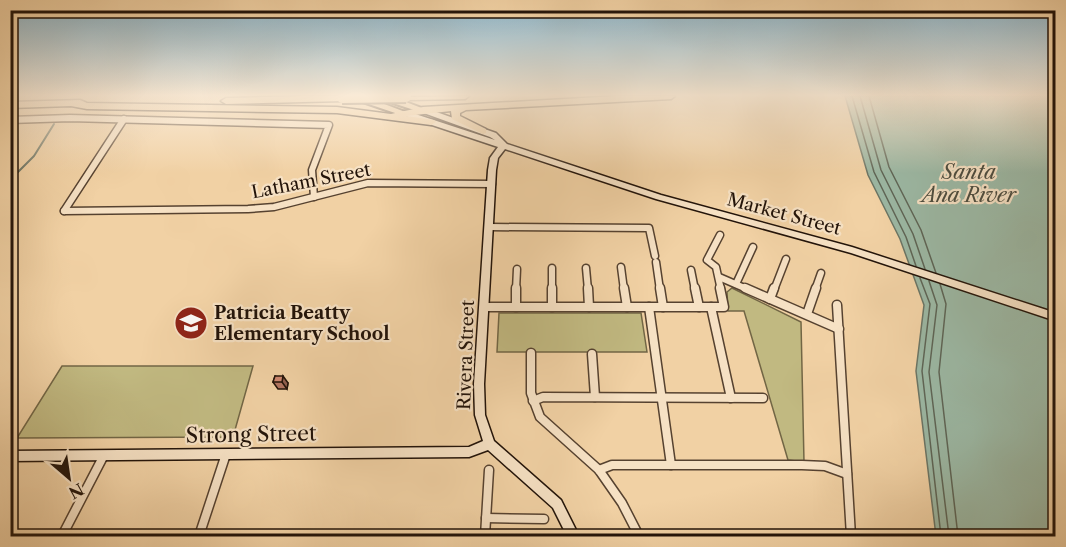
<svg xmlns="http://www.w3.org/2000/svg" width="1066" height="547" font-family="'Libre Caslon Text',serif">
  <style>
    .green { fill: #c1b981; stroke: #726645; stroke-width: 1.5 }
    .water { fill: #9bb7a3; stroke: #6b7565; stroke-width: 1.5 }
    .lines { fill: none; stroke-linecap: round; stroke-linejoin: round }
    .shore { stroke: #5e6556; stroke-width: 1.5 }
    .stream { stroke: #6b7565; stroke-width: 2 }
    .street-far1-casing { stroke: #564230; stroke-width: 9 }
    .street-casing { stroke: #564230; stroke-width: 11 }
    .secondary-casing { stroke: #221309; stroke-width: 3 }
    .primary-casing { stroke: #221309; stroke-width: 4 }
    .highway-casing { stroke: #221309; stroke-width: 3 }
    .street-far1 { stroke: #f6e1c4; stroke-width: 6 }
    .street { stroke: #f6e1c4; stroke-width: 8 }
    .secondary { fill: #f6e1c4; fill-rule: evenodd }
    .primary { fill: #f1d1a4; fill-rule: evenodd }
    .highway { fill: #f1d1a4; fill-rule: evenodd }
    .highway-bridge-casing { stroke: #221309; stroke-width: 14; stroke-linecap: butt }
    .highway-bridge { stroke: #f1d1a4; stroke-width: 10 }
    .wall { fill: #b37561; stroke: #221309; stroke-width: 1.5 }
    .shaded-wall { fill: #925f4f; stroke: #221309; stroke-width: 1.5 }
    .building { fill: #d08871; stroke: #221309; stroke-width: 1.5 }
    .labels { text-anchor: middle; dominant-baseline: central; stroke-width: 4.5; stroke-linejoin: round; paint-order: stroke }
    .street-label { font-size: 18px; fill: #221309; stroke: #f6e1c4 }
    .poi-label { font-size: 18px; font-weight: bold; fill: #221309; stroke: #f6e1c4; text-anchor: start }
    .water-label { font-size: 20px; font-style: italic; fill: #4c4c3f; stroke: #f6e1c4 }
    .near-street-label { font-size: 21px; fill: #221309; stroke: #f6e1c4 }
  </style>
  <rect width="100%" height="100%" fill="#f1d1a4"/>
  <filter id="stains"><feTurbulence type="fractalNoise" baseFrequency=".00333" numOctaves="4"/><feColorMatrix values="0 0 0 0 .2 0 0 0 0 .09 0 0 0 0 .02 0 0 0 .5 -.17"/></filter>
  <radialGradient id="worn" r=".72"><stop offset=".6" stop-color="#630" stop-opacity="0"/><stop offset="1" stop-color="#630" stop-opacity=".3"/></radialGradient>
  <g class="green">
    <polygon points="732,288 801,322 804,462 788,460 744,311 728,311 727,292"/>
    <polygon points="499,313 641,313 647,352 497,352"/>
    <polygon points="62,366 253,366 233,437 17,438"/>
  </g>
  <polygon class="water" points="845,96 1055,96 1055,536 936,536 916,371 924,305 900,239 868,175"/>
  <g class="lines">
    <g class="shore">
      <polyline points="852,96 874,172 906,237 916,266"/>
      <polyline points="860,96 881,170 913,234 925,269"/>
      <polyline points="869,96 889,167 921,230 936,273"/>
      <polyline points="920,278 930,304 922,371 941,536"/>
      <polyline points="929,281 937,305 929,372 949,536"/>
      <polyline points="940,284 946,304 939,372 958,536"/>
    </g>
    <polyline class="stream" points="10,180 34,156 54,124"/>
    <defs>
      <g id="street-far1">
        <polyline points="10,120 70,118 329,125 312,170 314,197"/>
        <polyline points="64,211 248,209 274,207 368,183 492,184"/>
        <polyline points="64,211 124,119"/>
        <polyline points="490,227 649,228 655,256"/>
        <polyline points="720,235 707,260 716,267 721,290"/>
        <polyline points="656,262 660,290"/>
        <polyline points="621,267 624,290"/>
        <polyline points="552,268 552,290"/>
        <polyline points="586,268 588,290"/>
        <polyline points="691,270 695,290"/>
        <polyline points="719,277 749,290"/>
        <polyline points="736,284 753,247"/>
        <polyline points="516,290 517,269"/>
        <polyline points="774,290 786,259"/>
        <polyline points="815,290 821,273"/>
      </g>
      <g id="street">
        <polyline points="552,288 552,307"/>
        <polyline points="588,288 589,307"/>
        <polyline points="624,288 627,307"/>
        <polyline points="660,288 663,307"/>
        <polyline points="695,288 699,307"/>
        <polyline points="745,288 839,329"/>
        <polyline points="770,299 774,288"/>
        <polyline points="837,305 851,536"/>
        <polyline points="485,307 724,307 720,288"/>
        <polyline points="516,307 516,288"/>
        <polyline points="649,307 671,465"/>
        <polyline points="711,307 731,398"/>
        <polyline points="807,314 816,288"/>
        <polyline points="531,353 531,393 540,417 599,470 622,503 639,536"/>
        <polyline points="592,354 595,397"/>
        <polyline points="533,401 543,397 763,398"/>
        <polyline points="599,470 612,465 802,465 825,466 847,474"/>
        <polyline points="486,518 544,519"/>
        <polyline points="62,536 103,457"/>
        <polyline points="199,536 226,454"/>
        <polyline points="485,536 489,470"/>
      </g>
      <polygon id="secondary" points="421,108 425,108 496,133 507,144 661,195 852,247 1056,313 1056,321 851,253 656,199 505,149 498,158 496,170 484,384 485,415 494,441 561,500 579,536 567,536 553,508 488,450 469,457 10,461 10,451 469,447 483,441 475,415 474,384 488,170 490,158 498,147 402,115 400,113 404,111 406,111 495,140 490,137 421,112"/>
      <g id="primary">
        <polygon points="357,96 363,96 408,113 404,116 401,115 357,100"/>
        <polygon points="384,96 390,96 427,110 426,112 420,112 384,100"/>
      </g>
      <g id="highway">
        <polygon points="301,96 345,96 347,98 342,101 226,104 221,101 226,98"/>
        <polygon points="469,96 465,99 406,100 401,97"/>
        <polygon points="617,96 675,96 671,99 466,110 460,113 460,116 486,129 486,133 483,134 452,119 451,111 406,116 434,120 436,122 431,125 337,113 87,109 71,106 10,108 10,102 80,100 87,103 337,107 391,114 423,107"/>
      </g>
    </defs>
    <use href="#street-far1" class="street-far1-casing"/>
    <use href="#street" class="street-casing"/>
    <use href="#secondary" class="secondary-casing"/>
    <use href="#primary" class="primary-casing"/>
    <use href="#highway" class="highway-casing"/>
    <use href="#street-far1" class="street-far1"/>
    <use href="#street" class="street"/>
    <use href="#secondary" class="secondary"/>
    <use href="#primary" class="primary"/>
    <use href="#highway" class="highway"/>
    <defs>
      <polyline id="highway-bridge" points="342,98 406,97"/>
    </defs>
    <use href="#highway-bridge" class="highway-bridge-casing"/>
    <use href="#highway-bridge" class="highway-bridge"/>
  </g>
  <polygon class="wall" points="275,376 288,383 287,389 278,389 273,382"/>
  <polygon class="shaded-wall" points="283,376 288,383 287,389 282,382"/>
  <polygon class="building" points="275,376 283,376 282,382 273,382"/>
  <linearGradient id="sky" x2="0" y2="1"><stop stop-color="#89b5cc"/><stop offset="0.55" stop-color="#f9ead6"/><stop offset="1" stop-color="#f9ead6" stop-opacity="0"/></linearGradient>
  <rect width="1066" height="173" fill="url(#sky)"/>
  <defs>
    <symbol id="school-disc" viewBox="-11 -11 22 22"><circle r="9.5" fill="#8f2418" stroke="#f6e1c4"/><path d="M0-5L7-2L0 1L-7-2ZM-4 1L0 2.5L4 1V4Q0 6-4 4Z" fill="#fff"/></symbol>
  </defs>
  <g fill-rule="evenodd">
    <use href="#school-disc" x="172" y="304" width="38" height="38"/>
  </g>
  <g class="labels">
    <g class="street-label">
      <text transform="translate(311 181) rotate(-11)">Latham Street</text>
      <text transform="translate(784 214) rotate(15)">Market Street</text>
      <text transform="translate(466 355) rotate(-88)">Rivera Street</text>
    </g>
    <g class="poi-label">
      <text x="214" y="313">Patricia Beatty<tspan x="214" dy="21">Elementary School</tspan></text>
    </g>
    <g class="water-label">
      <text x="969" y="172">Santa<tspan x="969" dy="23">Ana River</tspan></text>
    </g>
    <g class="near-street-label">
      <text transform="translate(251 434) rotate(-1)">Strong Street</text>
    </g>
  </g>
  <rect width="1066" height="547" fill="none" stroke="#f1d1a4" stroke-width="36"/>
  <rect x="12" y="12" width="1042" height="523" fill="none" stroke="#221309" stroke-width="3"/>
  <rect x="18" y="18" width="1030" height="511" fill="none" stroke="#221309" stroke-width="1.5"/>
  <g transform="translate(69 478) rotate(151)" stroke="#f6e1c4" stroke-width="4.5" paint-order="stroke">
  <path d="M0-4.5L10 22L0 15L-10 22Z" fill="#221309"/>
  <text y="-9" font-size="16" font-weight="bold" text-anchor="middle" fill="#221309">N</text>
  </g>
  <rect width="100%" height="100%" filter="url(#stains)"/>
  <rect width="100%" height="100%" fill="url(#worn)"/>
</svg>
